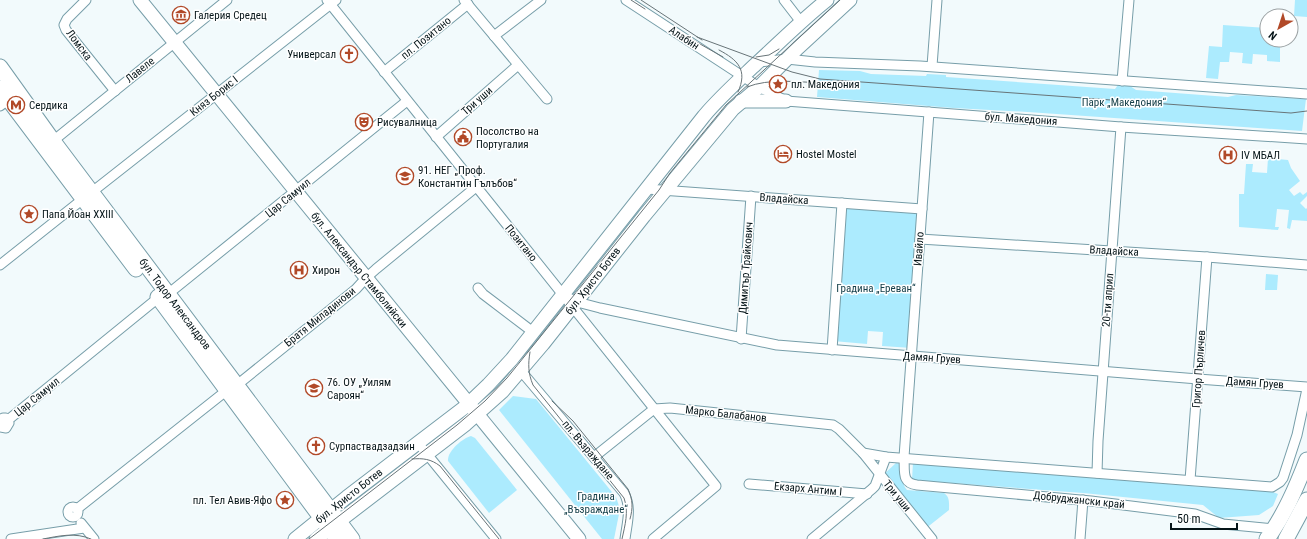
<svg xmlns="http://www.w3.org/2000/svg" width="1307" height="539" font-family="'Roboto Condensed',sans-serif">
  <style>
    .green { fill: #acebfe }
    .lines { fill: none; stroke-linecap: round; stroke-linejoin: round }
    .minor-casing { stroke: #779ea9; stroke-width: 11 }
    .secondary-casing { stroke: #779ea9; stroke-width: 15 }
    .primary-casing { stroke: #779ea9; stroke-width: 17 }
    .minor { stroke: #fff; stroke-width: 9 }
    .secondary { stroke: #fff; stroke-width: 13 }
    .primary { stroke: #fff; stroke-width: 15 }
    .tram { stroke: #687478; stroke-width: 1 }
    .labels { text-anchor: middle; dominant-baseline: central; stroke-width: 3; stroke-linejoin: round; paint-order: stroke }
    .poi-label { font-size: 11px; fill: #051418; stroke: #fff; text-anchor: start }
    .street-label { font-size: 11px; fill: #051418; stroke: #fff }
    .park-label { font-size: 11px; fill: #17414b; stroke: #fff }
  </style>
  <rect width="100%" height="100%" fill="#f2fafc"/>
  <g class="green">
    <polygon points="1295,0 1307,0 1307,17 1294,16"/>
    <polygon points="1223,25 1267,28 1267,40 1280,40 1280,62 1267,61 1267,55 1253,54 1252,64 1242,63 1243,53 1230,52 1229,62 1220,62 1218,79 1206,78 1209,46 1222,47"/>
    <polygon points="819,70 860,71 871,74 926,76 927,74 946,75 946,77 1115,89 1118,85 1130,86 1136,90 1228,97 1236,95 1306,99 1302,131 1028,112 953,108 817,97"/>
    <polygon points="1268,158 1288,160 1291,168 1300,181 1289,190 1294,196 1300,192 1303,195 1307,192 1307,196 1300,203 1306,209 1307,208 1307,221 1292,220 1290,229 1287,228 1289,210 1277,209 1275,227 1279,227 1278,230 1239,227 1239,194 1244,194 1246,164 1253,164 1252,172 1267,173"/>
    <polygon points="842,203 922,209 912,348 882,346 883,332 868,331 867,344 833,341"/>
    <polygon points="1266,274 1278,275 1277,290 1265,290"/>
    <polygon points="513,396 536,399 616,497 620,509 614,539 602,539 499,410"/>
    <path d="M471 436 475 438 517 490 489 513 448 461C447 451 463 438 471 436Z"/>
    <path d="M913 462 1203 487C1222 487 1261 485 1278 494L1273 506 1259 515 1219 518 1203 505 1083 493 912 480Z"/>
    <path d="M896 463 902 464C902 473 901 483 907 490L944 493C950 497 949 503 949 510L925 529 882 476Z"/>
  </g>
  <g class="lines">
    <defs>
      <g id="minor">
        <polyline points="86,0 67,19 64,25 66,30 115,91"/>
        <polyline points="327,0 716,486 653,539"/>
        <polyline points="464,0 547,99"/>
        <polyline points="626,0 759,87 786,101 1121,127 1307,139"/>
        <polyline points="784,0 801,22"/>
        <polyline points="494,36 541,0"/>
        <polyline points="759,62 787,59 815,62 920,66 1307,94"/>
        <polyline points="932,66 937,0"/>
        <polyline points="384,72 468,4"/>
        <polyline points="1122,81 1129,0"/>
        <polyline points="0,106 8,100"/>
        <path d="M929 112 904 457C905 471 901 483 917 485L1091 501 1195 514 1223 524 1275 529"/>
        <polyline points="436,137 518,65"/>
        <polyline points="53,141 227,0"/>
        <polyline points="647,189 922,209"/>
        <polyline points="92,192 336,0"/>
        <polyline points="920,239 1207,257 1307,265"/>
        <polyline points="0,265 83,199"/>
        <polyline points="478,288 483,294 533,332"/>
        <polyline points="168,294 407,101"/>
        <polyline points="563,295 577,302 600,308 777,345 1198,379 1307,387"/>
        <polyline points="741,339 751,196"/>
        <polyline points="832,350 842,203"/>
        <path d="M521 371 624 493C632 508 627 523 625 539"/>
        <polyline points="237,385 356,289 366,278 376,269 476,187"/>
        <polyline points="0,420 3,418 6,418 9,423 6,428 0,427"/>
        <polyline points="8,420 158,298"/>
        <polyline points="418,443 496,539"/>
        <polyline points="863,453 886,457 1272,487 1280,482 1283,478 1297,435 1307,389"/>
        <polyline points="594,457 654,409 670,408 833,425 839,429 863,453 932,539"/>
        <polyline points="1097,473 1098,441 1121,127"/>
        <polyline points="1190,480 1207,257"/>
        <polyline points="749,484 867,494"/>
        <circle cx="73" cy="512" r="5"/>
        <polyline points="77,509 226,391"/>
        <polyline points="81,523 94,539"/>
        <polyline points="11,539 84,528"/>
        <polyline points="812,539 872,489 875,486 886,457"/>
        <polyline points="1080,539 1083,500"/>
      </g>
      <g id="secondary">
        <polyline points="140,0 579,539"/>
        <polyline points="741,101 786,101"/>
        <path d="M295 539 347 497 465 407 488 385 512 359 704 116C720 97 738 81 756 64 780 42 802 20 827 0"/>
        <polyline points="316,539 466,424 502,392 543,344 644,216 733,109 759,87 798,48 850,0"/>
      </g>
      <g id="primary">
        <polyline points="0,67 53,141 352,539"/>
        <polyline points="0,88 136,269"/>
        <polyline points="158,297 337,539"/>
        <path d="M1267 539C1285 514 1296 488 1307 460"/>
        <polyline points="1286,539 1307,500"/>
      </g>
    </defs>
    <use href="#minor" class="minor-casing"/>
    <use href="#secondary" class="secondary-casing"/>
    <use href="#primary" class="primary-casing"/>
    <use href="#minor" class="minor"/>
    <use href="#secondary" class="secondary"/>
    <use href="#primary" class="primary"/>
    <g class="tram">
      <polyline points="631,0 645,9"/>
      <polyline points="641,0 702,40"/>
      <polyline points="697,37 792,72 820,79 1291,113 1307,111"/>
      <polyline points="693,40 723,57"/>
      <path d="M719 50C738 60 748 70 738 92"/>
      <polyline points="756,57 769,55 779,49"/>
      <path d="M747 87C769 78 798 82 822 83"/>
      <path d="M530 352C528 364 528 373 533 385L624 498C629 512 625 525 622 539"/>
      <path d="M552 401 573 421 628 489C633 500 633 508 630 519"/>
      <path d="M412 459C423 458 431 459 440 466L499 539"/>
      <path d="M43 539C59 536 75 532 91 539"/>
      <polyline points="309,539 457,425 485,401 507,378 659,190 670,173 726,105 840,0"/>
    </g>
  </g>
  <defs>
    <symbol id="museum-ring" viewBox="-11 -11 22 22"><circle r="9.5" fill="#fff" stroke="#b14928" stroke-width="1.5"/><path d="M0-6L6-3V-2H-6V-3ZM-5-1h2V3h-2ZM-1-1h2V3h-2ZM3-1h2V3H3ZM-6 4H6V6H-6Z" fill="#b14928"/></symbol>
    <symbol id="church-ring" viewBox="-11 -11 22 22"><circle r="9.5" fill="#fff" stroke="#b14928" stroke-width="1.5"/><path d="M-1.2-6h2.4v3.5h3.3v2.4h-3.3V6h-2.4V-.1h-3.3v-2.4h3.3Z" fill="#b14928"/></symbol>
    <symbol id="sight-ring" viewBox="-11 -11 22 22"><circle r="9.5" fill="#fff" stroke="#b14928" stroke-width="1.5"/><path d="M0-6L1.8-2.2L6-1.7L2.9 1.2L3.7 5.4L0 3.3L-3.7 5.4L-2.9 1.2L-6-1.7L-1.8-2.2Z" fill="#b14928"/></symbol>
    <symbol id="metro-ring" viewBox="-11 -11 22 22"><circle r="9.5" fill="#fff" stroke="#b14928" stroke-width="1.5"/><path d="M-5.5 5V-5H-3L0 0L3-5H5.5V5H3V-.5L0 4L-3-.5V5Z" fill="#b14928"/></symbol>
    <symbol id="theatre-ring" viewBox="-11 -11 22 22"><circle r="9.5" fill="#fff" stroke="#b14928" stroke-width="1.5"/><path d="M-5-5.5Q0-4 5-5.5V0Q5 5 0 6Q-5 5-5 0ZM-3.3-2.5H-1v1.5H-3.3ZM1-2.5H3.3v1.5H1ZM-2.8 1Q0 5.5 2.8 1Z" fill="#b14928"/></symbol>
    <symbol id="civic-ring" viewBox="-11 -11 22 22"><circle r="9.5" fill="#fff" stroke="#b14928" stroke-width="1.5"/><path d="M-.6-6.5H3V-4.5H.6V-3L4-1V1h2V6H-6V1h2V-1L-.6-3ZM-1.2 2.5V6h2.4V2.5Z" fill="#b14928"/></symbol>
    <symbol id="hotel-ring" viewBox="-11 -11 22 22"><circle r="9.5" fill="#fff" stroke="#b14928" stroke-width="1.5"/><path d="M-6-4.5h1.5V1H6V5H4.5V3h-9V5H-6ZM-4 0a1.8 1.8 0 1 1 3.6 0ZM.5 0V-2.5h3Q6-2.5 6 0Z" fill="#b14928"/></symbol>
    <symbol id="hospital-ring" viewBox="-11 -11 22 22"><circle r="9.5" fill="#fff" stroke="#b14928" stroke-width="1.5"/><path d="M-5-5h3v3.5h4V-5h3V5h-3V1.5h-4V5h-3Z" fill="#b14928"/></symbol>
    <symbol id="school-ring" viewBox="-11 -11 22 22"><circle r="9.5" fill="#fff" stroke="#b14928" stroke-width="1.5"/><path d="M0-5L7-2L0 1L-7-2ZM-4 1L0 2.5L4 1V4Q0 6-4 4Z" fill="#b14928"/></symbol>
  </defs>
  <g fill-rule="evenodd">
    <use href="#museum-ring" x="171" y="5" width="20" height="20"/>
    <use href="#church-ring" x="339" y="44" width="20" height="20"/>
    <use href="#sight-ring" x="768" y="74" width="20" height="20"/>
    <use href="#metro-ring" x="6" y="95" width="20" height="20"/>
    <use href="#theatre-ring" x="354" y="112" width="20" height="20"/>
    <use href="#civic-ring" x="453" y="127" width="20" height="20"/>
    <use href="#hotel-ring" x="773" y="144" width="20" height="20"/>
    <use href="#hospital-ring" x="1218" y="145" width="20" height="20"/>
    <use href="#school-ring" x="395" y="166" width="20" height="20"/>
    <use href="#sight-ring" x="19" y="204" width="20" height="20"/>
    <use href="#hospital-ring" x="289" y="260" width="20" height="20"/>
    <use href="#school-ring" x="304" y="378" width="20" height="20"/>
    <use href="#church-ring" x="306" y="436" width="20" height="20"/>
    <use href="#sight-ring" x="275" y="490" width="20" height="20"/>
  </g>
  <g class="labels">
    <g class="poi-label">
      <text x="194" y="15">Галерия Средец</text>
      <text x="336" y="54" text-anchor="end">Универсал</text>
      <text x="791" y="84">пл. Македония</text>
      <text x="29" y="105">Сердика</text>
      <text x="377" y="122">Рисувалница</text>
      <text x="476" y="131">Посолство на<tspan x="476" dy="13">Португалия</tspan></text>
      <text x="796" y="154">Hostel Mostel</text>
      <text x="1241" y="155">IV МБАЛ</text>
      <text x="418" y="170">91. НЕГ „Проф.<tspan x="418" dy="13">Константин Гълъбов“</tspan></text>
      <text x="42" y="214">Папа Йоан XXIII</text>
      <text x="312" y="270">Хирон</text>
      <text x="327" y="382">76. ОУ „Уилям<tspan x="327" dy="13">Сароян“</tspan></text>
      <text x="329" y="446">Сурпаствадзадзин</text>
      <text x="272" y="500" text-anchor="end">пл. Тел Авив-Яфо</text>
    </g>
    <g class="street-label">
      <text transform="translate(426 38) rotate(-39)">пл. Позитано</text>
      <text transform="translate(684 38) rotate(33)">Алабин</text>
      <text transform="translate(79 45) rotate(53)">Ломска</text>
      <text transform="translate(140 70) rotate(-39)">Лавеле</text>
      <text transform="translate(214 96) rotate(-38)">Княз Борис I</text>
      <text transform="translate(477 101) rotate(-41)">Три уши</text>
      <text transform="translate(1021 119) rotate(4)">бул. Македония</text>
      <text transform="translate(288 198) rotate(-39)">Цар Самуил</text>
      <text transform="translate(784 199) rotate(4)">Владайска</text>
      <text transform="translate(521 243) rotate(51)">Позитано</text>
      <text transform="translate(919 249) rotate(-86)">Ивайло</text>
      <text transform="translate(1114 251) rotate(3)">Владайска</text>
      <text transform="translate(746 268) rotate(-86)">Димитър Трайкович</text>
      <text transform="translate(359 270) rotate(51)">бул. Александър Стамболийски</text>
      <text transform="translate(593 281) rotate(-52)">бул. Христо Ботев</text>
      <text transform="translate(1108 300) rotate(-86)">20-ти април</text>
      <text transform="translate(175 304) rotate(53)">бул. Тодор Александров</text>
      <text transform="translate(320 317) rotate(-39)">Братя Миладинови</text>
      <text transform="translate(932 358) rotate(4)">Дамян Груев</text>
      <text transform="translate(1199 369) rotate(-86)">Григор Пърличев</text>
      <text transform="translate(1255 383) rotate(4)">Дамян Груев</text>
      <text transform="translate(37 397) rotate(-39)">Цар Самуил</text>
      <text transform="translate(726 414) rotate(6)">Марко Балабанов</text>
      <text transform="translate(588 450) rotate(50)">пл. Възраждане</text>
      <text transform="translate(808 489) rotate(5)">Екзарх Антим I</text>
      <text transform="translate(349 496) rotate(-38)">бул. Христо Ботев</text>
      <text transform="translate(897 496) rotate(51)">Три уши</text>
      <text transform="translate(1079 500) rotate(6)">Добруджански край</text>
    </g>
    <g class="park-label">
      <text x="1124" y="102">Парк „Македония“</text>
      <text x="876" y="288">Градина „Ереван“</text>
      <text x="596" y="496">Градина<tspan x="596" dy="13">„Възраждане“</tspan></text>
    </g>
  </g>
  <g transform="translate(1279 28) rotate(219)"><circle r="19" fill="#ffffff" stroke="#9ba1a3"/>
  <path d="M0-3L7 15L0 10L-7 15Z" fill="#b14928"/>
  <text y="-6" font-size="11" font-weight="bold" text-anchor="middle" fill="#051418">N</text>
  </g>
  <path d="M1171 523v6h66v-6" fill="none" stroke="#051418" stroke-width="2"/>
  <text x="1177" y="523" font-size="12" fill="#051418" stroke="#ffffff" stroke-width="3" paint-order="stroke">50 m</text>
</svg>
